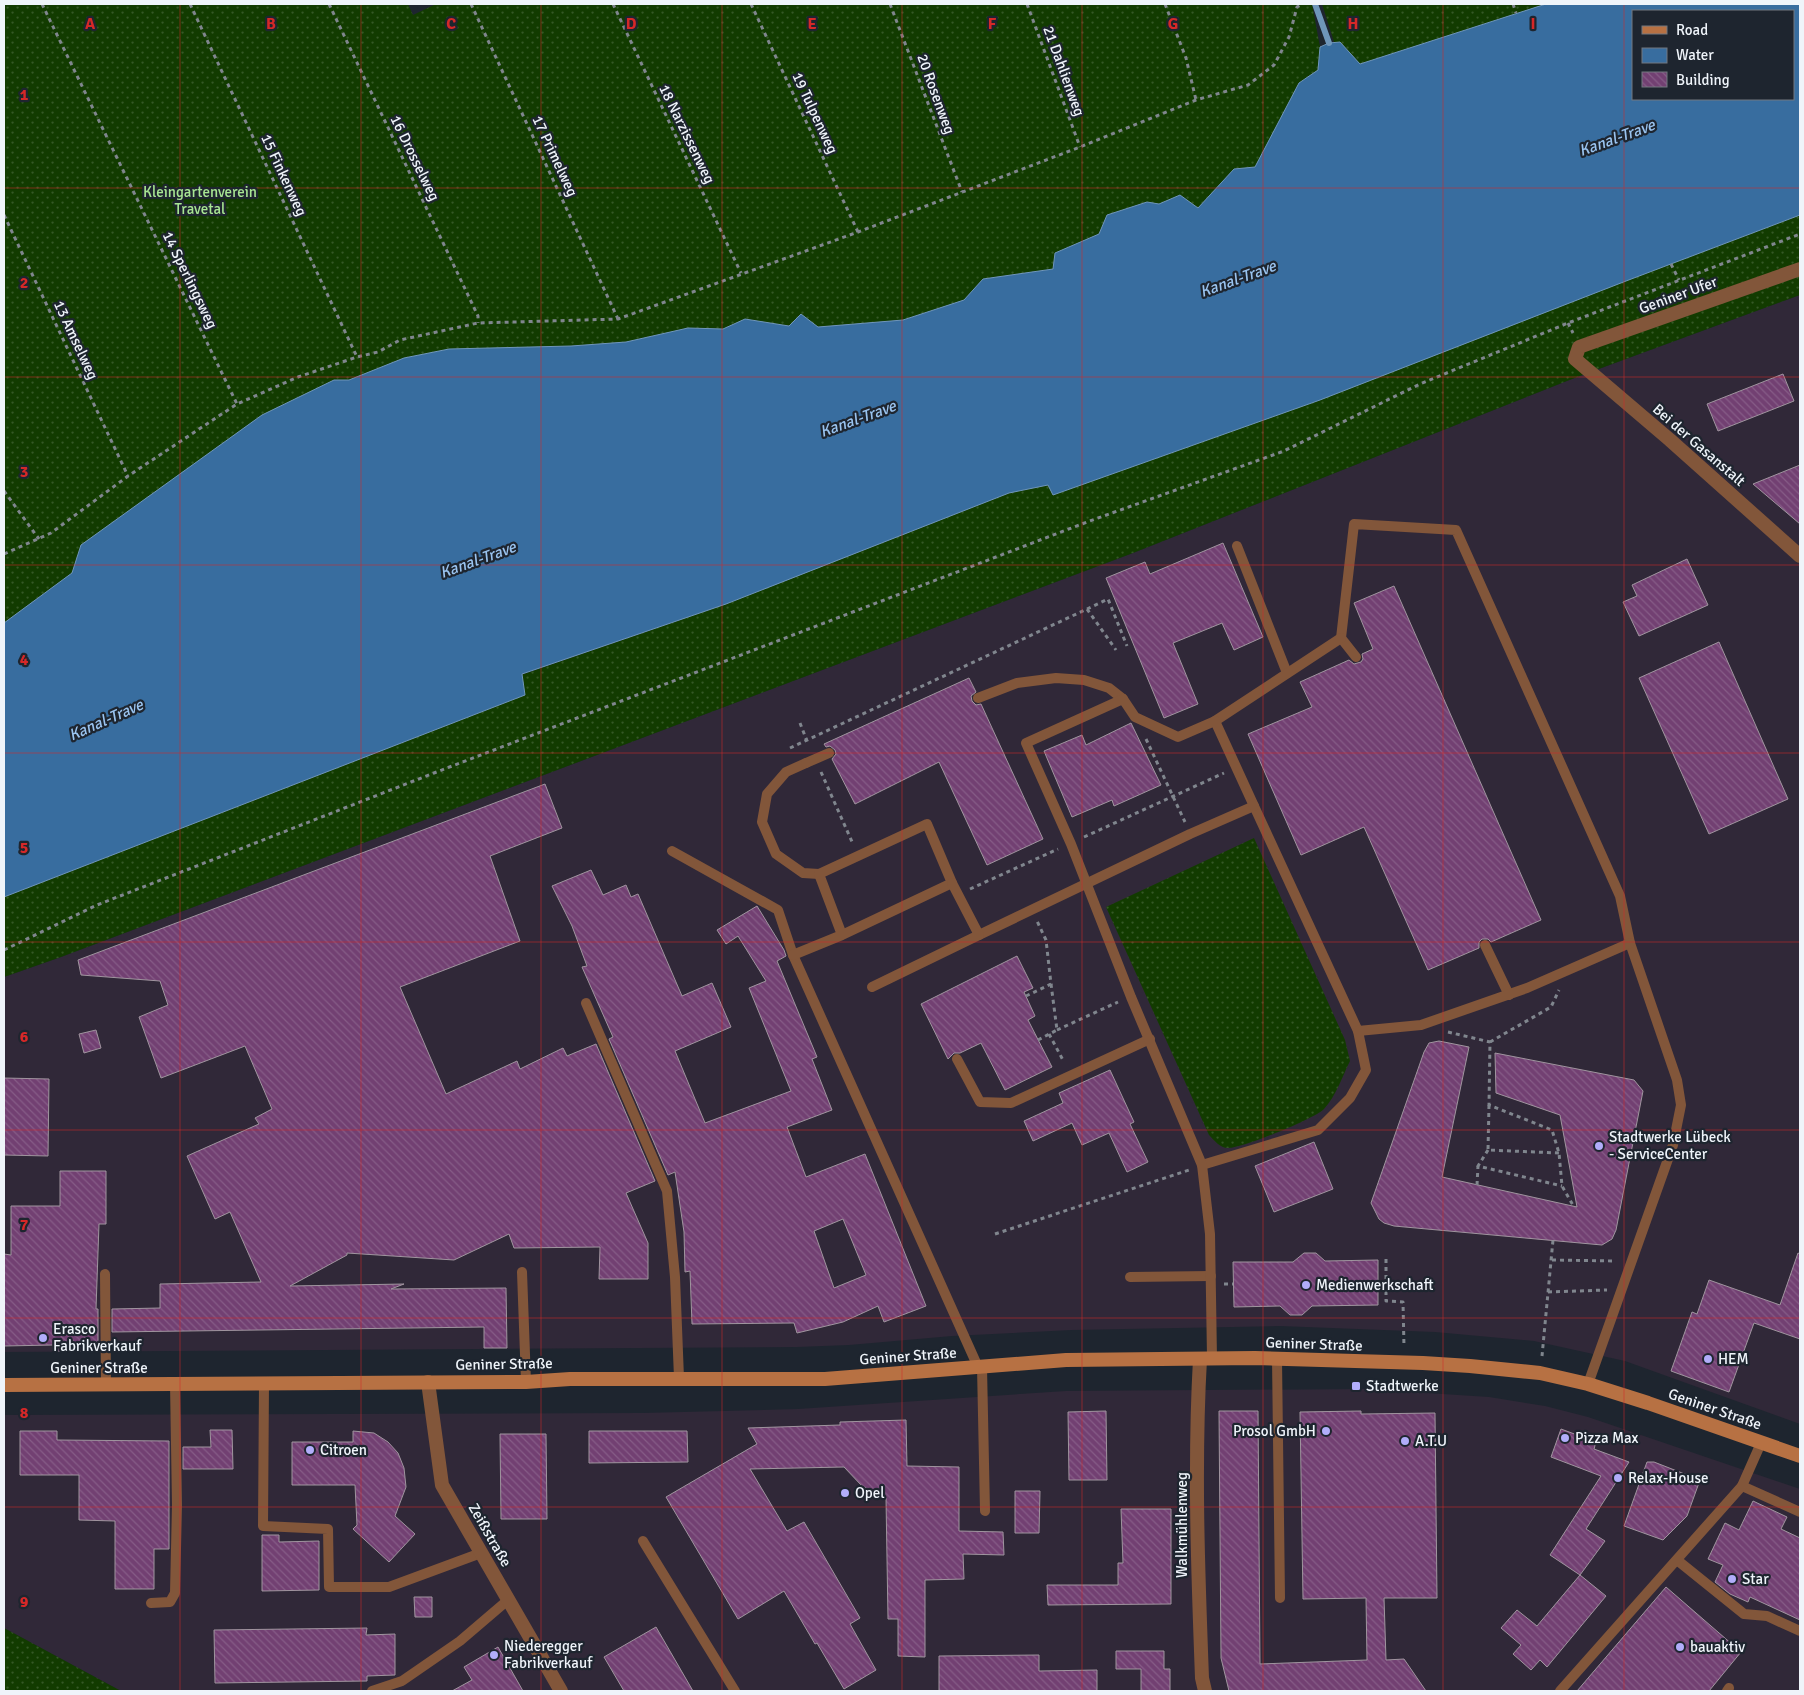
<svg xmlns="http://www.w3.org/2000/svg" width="1804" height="1695" font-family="Signika,sans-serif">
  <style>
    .industrial { fill: #302838 }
    .grass { fill: url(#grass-dots) }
    .water { fill: #386d9f; stroke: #6f96ba; fill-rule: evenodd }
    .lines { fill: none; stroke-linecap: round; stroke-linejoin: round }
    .stream { stroke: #6f96ba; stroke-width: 6 }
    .building { fill: url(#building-back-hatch); stroke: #a0959f; fill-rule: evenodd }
    .path { stroke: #80868e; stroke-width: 3; stroke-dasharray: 4 4; stroke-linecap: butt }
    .service { stroke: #82563a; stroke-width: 10 }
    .minor { stroke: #82563a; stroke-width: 14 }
    .secondary { stroke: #b77143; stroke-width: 14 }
    .service-bridge { stroke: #82563a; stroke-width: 10 }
    .grid { fill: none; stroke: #d62828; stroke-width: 1; stroke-opacity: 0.55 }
    .poi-dot { fill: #b1adfa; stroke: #1e252f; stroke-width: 2 }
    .labels { text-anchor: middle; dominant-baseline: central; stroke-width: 4.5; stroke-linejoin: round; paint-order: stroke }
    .street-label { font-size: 15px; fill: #eff4fa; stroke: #1e252f }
    .park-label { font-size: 15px; fill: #a8e693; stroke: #1e252f }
    .poi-label { font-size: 15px; fill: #eff4fa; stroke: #1e252f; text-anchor: start }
    .water-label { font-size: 16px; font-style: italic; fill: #9ac4f0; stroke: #1e252f }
    .grid-label { font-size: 16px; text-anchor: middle; font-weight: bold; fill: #d62828; stroke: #1e252f; stroke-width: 4.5; stroke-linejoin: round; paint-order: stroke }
  </style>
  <defs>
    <pattern id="grass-dots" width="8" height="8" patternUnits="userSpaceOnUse" patternTransform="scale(1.25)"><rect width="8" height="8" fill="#123b00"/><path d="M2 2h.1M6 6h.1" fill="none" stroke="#355826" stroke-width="1.8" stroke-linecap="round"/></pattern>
    <pattern id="building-back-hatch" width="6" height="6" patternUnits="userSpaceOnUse" patternTransform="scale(1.25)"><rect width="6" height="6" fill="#724072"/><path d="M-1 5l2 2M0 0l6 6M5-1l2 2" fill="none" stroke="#865c87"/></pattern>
  </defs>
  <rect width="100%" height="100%" fill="#1e252f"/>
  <g class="industrial">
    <polygon points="1800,295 1800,1424 1625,1361 1534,1341 1435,1332 1280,1326 1072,1330 952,1336 849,1345 797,1347 4,1352 4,977 61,957 1133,553 1577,377"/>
    <polygon points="1365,1389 1489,1397 1545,1406 1588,1417 1800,1489 1800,1691 121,1691 4,1628 4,1415 643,1413 798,1409 1066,1391"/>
  </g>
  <g class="grass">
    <polygon points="4,4 408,4 413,15 436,4 1312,4 1320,47 1318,70 1299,83 1255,167 1234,169 1198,208 1180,195 1159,205 1147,202 1107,215 1099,234 1055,253 1053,269 983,279 964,300 903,320 818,327 789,326 745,319 723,329 688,328 626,342 404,358 349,380 334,380 81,545 72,573 4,623"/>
    <polygon points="1322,4 1546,4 1360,64 1340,42 1334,42"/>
    <polygon points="1800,215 1800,295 1577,377 1133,553 61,957 4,977 4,897 525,695 521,675 726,604 1009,493 1048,485 1053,495"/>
    <path d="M1254 838 1345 1040 1350 1061C1342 1077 1336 1096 1324 1109 1316 1118 1241 1149 1228 1148 1220 1148 1214 1140 1209 1135L1106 907Z"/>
    <polygon points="4,1628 121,1691 4,1691"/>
  </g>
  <path class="water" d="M1546 4H1800V215L1626 281 1320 400 1053 495 1048 485 1009 493 726 604 522 674 525 695 4 897V623L72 573 81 545 262 415 334 380H349L404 358 449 349 571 346 626 342 688 328 723 329 745 319 789 326 801 314 818 327 903 320 964 300 983 279 1053 269 1055 253 1099 234 1107 215 1147 202 1159 204 1180 195 1198 208 1234 169 1255 167 1299 83 1318 70 1320 47 1329 43 1340 42 1360 64ZM1633 11H1793V99H1633Z"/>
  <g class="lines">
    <polyline class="stream" points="1315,4 1329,43"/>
  </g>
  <g class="building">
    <polygon points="1783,374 1794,401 1718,431 1707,404"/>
    <polygon points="1800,465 1800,524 1753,484"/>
    <polygon points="1223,543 1263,637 1234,650 1222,623 1173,643 1198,704 1164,718 1106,578 1145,562 1150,574"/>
    <polygon points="1687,559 1708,605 1639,636 1623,602 1637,596 1632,585"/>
    <polygon points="1394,586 1541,920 1491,942 1488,939 1482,939 1479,942 1479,948 1428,970 1364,827 1301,855 1248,734 1312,707 1300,682 1349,660 1354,664 1361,662 1363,659 1362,654 1373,649 1354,603"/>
    <polygon points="1719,642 1788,799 1709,834 1639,678"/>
    <polygon points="969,678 976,692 971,696 972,701 976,705 981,704 1043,839 987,865 939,762 855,804 832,759 836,754 835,750 830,746 826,747 824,744"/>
    <polygon points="1131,723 1161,785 1114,806 1112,800 1072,817 1044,751 1082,735 1086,745"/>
    <polygon points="545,784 562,828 490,856 520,941 400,987 446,1094 517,1061 520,1069 563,1048 567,1056 596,1044 655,1181 626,1193 648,1243 648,1279 599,1279 600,1247 514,1248 509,1234 454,1260 347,1253 347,1255 290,1286 404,1284 391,1289 506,1288 507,1348 484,1348 484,1327 112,1332 112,1309 160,1308 160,1284 261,1282 230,1212 215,1219 187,1156 259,1124 255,1118 272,1109 245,1046 161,1078 139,1017 168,1005 160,981 81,975 78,960"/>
    <path d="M591 870 603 895 626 885 631 897 638 894 682 996 712 983 731 1027 675 1051 705 1123 791 1091 749 988 766 981 738 936 726 944 717 930 757 906 784 950 786 956 777 961 817 1057 812 1059 832 1110 787 1127 806 1177 865 1154 926 1306 884 1322 878 1306 843 1322 797 1333 794 1323 692 1324 690 1271 685 1272 684 1232 675 1172 668 1175 609 1039 613 1037 582 967 587 966 572 926 552 886ZM843 1219 866 1275 834 1288 814 1231Z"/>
    <polygon points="1017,956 1033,988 1024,992 1035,1016 1028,1020 1052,1067 1005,1090 981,1043 960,1053 954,1053 948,1059 921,1004"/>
    <polygon points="96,1030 101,1048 84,1053 79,1034"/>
    <polygon points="1439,1041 1469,1047 1442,1177 1577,1207 1560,1115 1496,1093 1495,1053 1634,1080 1643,1091 1616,1230 1612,1239 1602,1245 1394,1226 1384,1223 1379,1219 1371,1203 1424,1052 1429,1043"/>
    <polygon points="1110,1070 1134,1122 1130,1124 1148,1162 1127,1172 1109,1133 1082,1145 1072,1123 1033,1141 1024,1121 1063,1103 1059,1093"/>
    <polygon points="4,1078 49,1079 48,1156 4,1155"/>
    <polygon points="1314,1142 1333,1189 1274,1212 1255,1166"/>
    <polygon points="60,1171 106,1171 106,1224 99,1224 96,1309 98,1309 98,1351 53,1351 53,1345 4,1346 4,1254 11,1255 11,1206 60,1206"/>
    <polygon points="1304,1253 1316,1253 1325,1261 1378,1260 1378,1305 1312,1306 1302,1315 1290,1315 1280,1306 1234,1307 1233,1262 1293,1262"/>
    <polygon points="1798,1253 1800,1254 1800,1339 1754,1323 1729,1392 1671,1371 1692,1312 1697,1314 1709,1280 1780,1305"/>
    <polygon points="1106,1411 1107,1480 1069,1480 1068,1412"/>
    <polygon points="1219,1411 1258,1411 1260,1664 1367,1660 1366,1598 1303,1599 1300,1412 1361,1411 1361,1414 1435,1413 1437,1598 1384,1598 1386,1660 1404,1659 1426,1691 1229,1691 1221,1658"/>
    <polygon points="906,1420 907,1466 959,1467 959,1531 1003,1532 1004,1555 963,1554 964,1579 925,1580 925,1657 898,1656 898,1619 888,1619 886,1498 862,1486 844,1467 750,1469 787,1531 804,1522 860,1618 850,1624 876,1670 844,1689 817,1643 815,1644 784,1591 738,1619 666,1497 757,1444 748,1428 840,1425 840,1422"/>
    <polygon points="1561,1429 1596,1442 1594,1449 1629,1462 1586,1529 1605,1541 1580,1575 1550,1555 1601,1476 1551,1457"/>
    <polygon points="210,1430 232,1430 233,1469 183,1469 183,1447 211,1447"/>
    <polygon points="20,1431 57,1431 57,1440 169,1441 169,1549 154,1549 154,1589 115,1589 115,1521 79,1520 79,1475 20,1475"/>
    <polygon points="353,1431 374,1433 388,1442 398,1453 404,1468 406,1487 395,1516 415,1534 389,1562 353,1529 357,1525 355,1485 292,1485 292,1442 353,1442"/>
    <polygon points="589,1431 687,1431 688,1462 589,1463"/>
    <polygon points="500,1434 546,1434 547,1519 501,1519"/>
    <polygon points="1647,1462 1654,1462 1700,1480 1687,1516 1663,1540 1624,1526"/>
    <polygon points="1015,1491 1040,1491 1039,1533 1015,1533"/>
    <polygon points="1753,1501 1787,1517 1781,1529 1800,1538 1800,1620 1750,1597 1748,1602 1730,1594 1715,1582 1723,1565 1708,1559 1725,1523 1739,1530"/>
    <polygon points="1121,1509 1171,1509 1171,1604 1048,1605 1047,1585 1118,1585 1118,1563 1123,1563"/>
    <polygon points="262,1535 279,1535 279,1542 319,1541 319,1590 262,1591"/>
    <polygon points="1580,1575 1606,1596 1547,1667 1540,1660 1531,1670 1513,1654 1521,1645 1501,1628 1517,1610 1537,1626"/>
    <polygon points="1666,1587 1741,1652 1709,1691 1577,1691"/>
    <polygon points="414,1597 432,1597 432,1617 415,1617"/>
    <polygon points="656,1627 693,1691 624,1691 604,1657"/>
    <polygon points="367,1628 366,1635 395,1634 395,1675 367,1676 367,1681 215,1683 214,1630"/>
    <polygon points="498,1647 523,1691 452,1691 472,1680 464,1667"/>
    <polygon points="1116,1651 1164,1651 1164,1669 1170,1669 1170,1691 1141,1691 1141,1669 1116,1669"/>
    <polygon points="1039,1655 1039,1671 1097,1670 1097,1691 939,1691 939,1656"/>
  </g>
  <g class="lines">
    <g class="path">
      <polyline points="42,4 237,404"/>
      <polyline points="190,4 357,357"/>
      <polyline points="329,4 478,316 478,323"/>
      <polyline points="471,4 618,319"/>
      <polyline points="613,4 741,273"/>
      <polyline points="751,4 858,232"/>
      <polyline points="890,4 962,192"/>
      <polyline points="1027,4 1080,147"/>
      <polyline points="1165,4 1186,58 1196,100"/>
      <polyline points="1513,4 1516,13"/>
      <polyline points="4,215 128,476"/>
      <polyline points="1671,264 1679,280"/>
      <polyline points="1568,323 1573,333"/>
      <polyline points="4,491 39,539"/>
      <polyline points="4,554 51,533 128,476 237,404 298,377 357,357 378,352 400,340 478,323 618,319 858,232 1080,147 1196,100 1248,85 1274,65 1289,37 1297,7 1302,4"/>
      <polyline points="1087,609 1108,599 1127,646"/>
      <polyline points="800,723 807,741"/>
      <polyline points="1146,739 1185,822"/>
      <polyline points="790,748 1087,609 1116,650"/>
      <polyline points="821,772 853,844"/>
      <polyline points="1084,837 1224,773"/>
      <polyline points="970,889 1058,849"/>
      <polyline points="4,950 97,905 434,773 1087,522 1284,451 1420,384 1568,323 1800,234"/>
      <polyline points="1026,996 1051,984 1046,940 1037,921"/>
      <polyline points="1057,1030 1118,1002"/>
      <polyline points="1448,1032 1490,1042 1489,1105 1552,1130 1559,1153 1562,1186 1574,1207"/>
      <polyline points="1049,1034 1064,1062"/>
      <polyline points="1038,1040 1057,1030 1051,984"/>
      <polyline points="1490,1042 1551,1007 1559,990"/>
      <polyline points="1489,1105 1488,1150 1559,1153"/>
      <polyline points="1488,1150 1478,1166 1562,1186"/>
      <polyline points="1477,1185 1478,1166"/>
      <polyline points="995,1234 1189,1170"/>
      <polyline points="1386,1259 1386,1301 1403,1302 1404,1347"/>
      <polyline points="1552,1260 1616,1261"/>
      <polyline points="1224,1284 1233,1284"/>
      <polyline points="1378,1286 1386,1286"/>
      <polyline points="1548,1292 1607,1290"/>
      <polyline points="1542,1356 1553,1240"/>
    </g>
    <g class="service">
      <polyline points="1237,546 1287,673"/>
      <polyline points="1356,657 1341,638 1354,524 1456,530 1620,896 1630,943 1677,1080 1681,1105 1673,1145 1588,1384"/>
      <polyline points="978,698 1017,683 1056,678 1084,680 1109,688 1123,699"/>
      <polyline points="1215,721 1341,638"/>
      <polyline points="806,763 786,772 767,794 762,822 776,854 803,873 819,874"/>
      <polyline points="672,851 778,910 793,955 978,1367"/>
      <polyline points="979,935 1190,834 1254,806 1358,1031"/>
      <polyline points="1485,945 1509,995"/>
      <polyline points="793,955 842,935 952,883 927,824 819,874 842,935"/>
      <polyline points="872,987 979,935 952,883"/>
      <polyline points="586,1003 667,1191 675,1277 679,1378"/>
      <polyline points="957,1059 980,1102 1011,1103 1150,1039"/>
      <polyline points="1202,1165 1318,1130 1350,1098 1366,1070 1358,1031 1421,1025 1527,988 1630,943"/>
      <polyline points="522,1272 526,1382"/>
      <polyline points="105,1274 106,1385"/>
      <polyline points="1130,1277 1211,1276"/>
      <polyline points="1212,1358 1210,1234 1202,1165 1131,997 1071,844 1026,743 1123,699 1135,717 1178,737 1215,721 1254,806"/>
      <polyline points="1277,1359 1280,1598"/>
      <polyline points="982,1367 985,1511"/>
      <polyline points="264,1384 263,1526 328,1529 329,1587 389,1587 481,1553"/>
      <polyline points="1742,1486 1800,1512"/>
      <polyline points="643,1541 735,1691"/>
      <polyline points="1677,1560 1744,1614 1767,1616 1800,1631"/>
      <polyline points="151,1603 170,1602 175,1593 177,1505 175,1384"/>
      <polyline points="372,1691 402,1681 460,1641 508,1600"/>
      <polyline points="1560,1691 1742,1486 1761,1443"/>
      <polyline points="1727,1691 1729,1688"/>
    </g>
    <g class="minor">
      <polyline points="1800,269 1579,347 1575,359 1670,440 1800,556"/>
      <path d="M1200 1359C1194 1465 1198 1572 1202 1678L1205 1691"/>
      <polyline points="428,1382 442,1485 561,1691"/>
    </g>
    <polyline class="secondary" points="4,1385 526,1382 570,1379 825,1379 1066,1360 1255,1358 1423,1363 1470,1366 1540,1373 1588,1384 1648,1403 1800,1456"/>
    <polyline class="service-bridge" points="806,763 829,753"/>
  </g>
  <path class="grid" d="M180 4V1691M361 4V1691M541 4V1691M722 4V1691M902 4V1691M1082 4V1691M1263 4V1691M1443 4V1691M1624 4V1691M4 188H1800M4 377H1800M4 565H1800M4 753H1800M4 942H1800M4 1130H1800M4 1318H1800M4 1507H1800"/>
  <g class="poi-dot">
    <circle cx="1599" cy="1146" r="5"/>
    <circle cx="1306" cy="1285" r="5"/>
    <circle cx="43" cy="1338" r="5"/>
    <circle cx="1708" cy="1359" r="5"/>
    <rect x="1351" y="1381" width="10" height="10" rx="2.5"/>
    <circle cx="1326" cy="1431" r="5"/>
    <circle cx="1565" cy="1438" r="5"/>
    <circle cx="1405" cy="1441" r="5"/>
    <circle cx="310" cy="1450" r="5"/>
    <circle cx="1618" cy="1478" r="5"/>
    <circle cx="845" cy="1493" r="5"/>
    <circle cx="1732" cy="1579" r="5"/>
    <circle cx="1680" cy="1647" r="5"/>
    <circle cx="494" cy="1655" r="5"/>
  </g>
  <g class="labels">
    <g class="street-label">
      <text transform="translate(1064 71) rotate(70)">21 Dahlienweg</text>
      <text transform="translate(936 94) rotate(70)">20 Rosenweg</text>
      <text transform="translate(815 113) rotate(65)">19 Tulpenweg</text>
      <text transform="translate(687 134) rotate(64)">18 Narzissenweg</text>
      <text transform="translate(555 156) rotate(65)">17 Primelweg</text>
      <text transform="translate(415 158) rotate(64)">16 Drosselweg</text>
      <text transform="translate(284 175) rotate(65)">15 Finkenweg</text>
      <text transform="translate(190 280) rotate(64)">14 Sperlingsweg</text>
      <text transform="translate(1678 295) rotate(-20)">Geniner Ufer</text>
      <text transform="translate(76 340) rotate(65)">13 Amselweg</text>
      <text transform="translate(1699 445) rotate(41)">Bei der Gasanstalt</text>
      <text transform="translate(1314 1344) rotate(2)">Geniner Straße</text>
      <text transform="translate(908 1356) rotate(-4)">Geniner Straße</text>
      <text transform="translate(504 1364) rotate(-1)">Geniner Straße</text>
      <text x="99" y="1368">Geniner Straße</text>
      <text transform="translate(1715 1409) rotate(19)">Geniner Straße</text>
      <text transform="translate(1182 1525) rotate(-90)">Walkmühlenweg</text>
      <text transform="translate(490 1535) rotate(60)">Zeißstraße</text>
    </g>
    <g class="park-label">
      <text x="200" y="192">Kleingartenverein<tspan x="200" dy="17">Travetal</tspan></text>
    </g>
    <g class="poi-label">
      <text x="1609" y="1137">Stadtwerke Lübeck<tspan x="1609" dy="17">- ServiceCenter</tspan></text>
      <text x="1316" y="1285">Medienwerkschaft</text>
      <text x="53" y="1329">Erasco<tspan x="53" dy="17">Fabrikverkauf</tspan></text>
      <text x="1718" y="1359">HEM</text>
      <text x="1366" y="1386">Stadtwerke</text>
      <text x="1316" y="1431" text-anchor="end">Prosol GmbH</text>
      <text x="1575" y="1438">Pizza Max</text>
      <text x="1415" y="1441">A.T.U</text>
      <text x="320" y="1450">Citroen</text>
      <text x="1628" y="1478">Relax-House</text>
      <text x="855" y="1493">Opel</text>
      <text x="1742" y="1579">Star</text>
      <text x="504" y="1646">Niederegger<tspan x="504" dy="17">Fabrikverkauf</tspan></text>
      <text x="1690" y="1647">bauaktiv</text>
    </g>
    <g class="water-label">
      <text transform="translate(1617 138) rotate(-20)">Kanal-Trave</text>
      <text transform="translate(1238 279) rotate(-20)">Kanal-Trave</text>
      <text transform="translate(858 419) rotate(-20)">Kanal-Trave</text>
      <text transform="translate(478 560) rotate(-20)">Kanal-Trave</text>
      <text transform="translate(106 720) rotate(-24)">Kanal-Trave</text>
    </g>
  </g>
  <g class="grid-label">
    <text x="90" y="29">A</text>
    <text x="271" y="29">B</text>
    <text x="451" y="29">C</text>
    <text x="631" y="29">D</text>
    <text x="812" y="29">E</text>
    <text x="992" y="29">F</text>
    <text x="1173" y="29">G</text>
    <text x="1353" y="29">H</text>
    <text x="1533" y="29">I</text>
    <text x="24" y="100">1</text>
    <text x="24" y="288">2</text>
    <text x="24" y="477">3</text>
    <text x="24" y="665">4</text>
    <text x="24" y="853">5</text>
    <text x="24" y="1042">6</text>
    <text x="24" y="1230">7</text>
    <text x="24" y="1418">8</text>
    <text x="24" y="1607">9</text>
  </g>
  <rect width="1804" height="1695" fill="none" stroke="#eff4fa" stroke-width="10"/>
  <rect x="1632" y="10" width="162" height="90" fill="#1e252f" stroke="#727880"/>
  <rect x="1642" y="26" width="25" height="8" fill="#b77143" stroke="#727880"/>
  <text x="1676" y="35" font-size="15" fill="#eff4fa">Road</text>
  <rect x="1642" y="48" width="25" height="15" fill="#386d9f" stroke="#727880"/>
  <text x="1676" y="60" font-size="15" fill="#eff4fa">Water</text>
  <rect x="1642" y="72" width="25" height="15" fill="url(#building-back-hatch)" stroke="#727880"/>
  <text x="1676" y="85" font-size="15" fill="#eff4fa">Building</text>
</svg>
